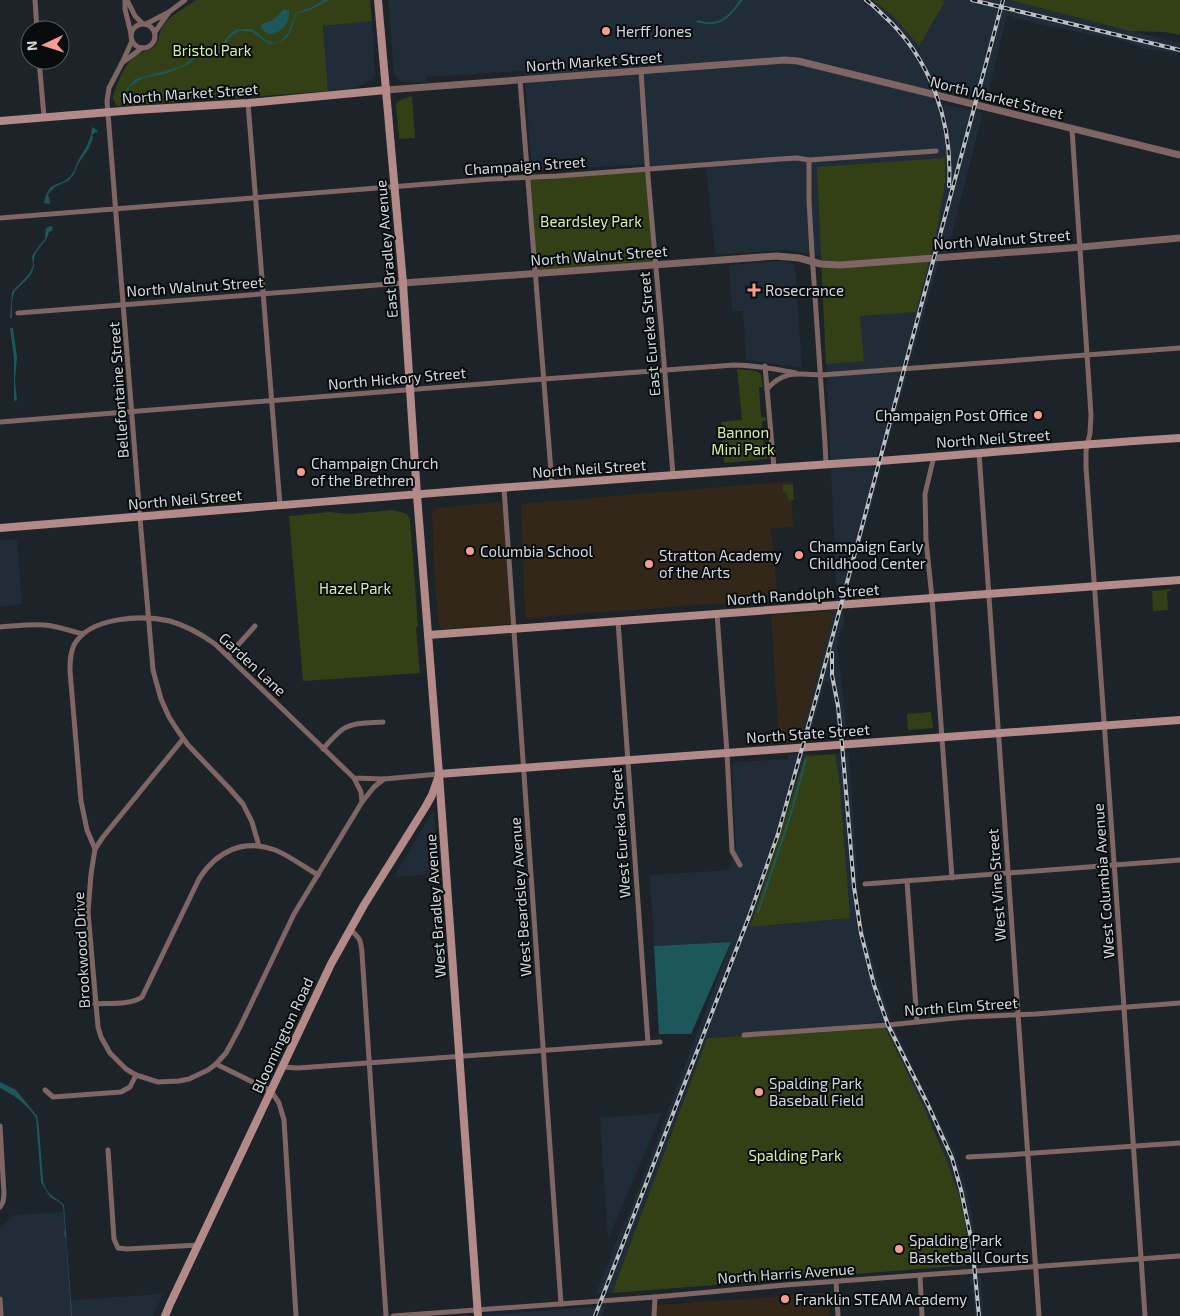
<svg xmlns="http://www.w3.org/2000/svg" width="1180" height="1316" font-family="'Exo 2',sans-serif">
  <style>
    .built { fill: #202c37 }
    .education { fill: #322718 }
    .green { fill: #334016 }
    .water { fill: #1c585b }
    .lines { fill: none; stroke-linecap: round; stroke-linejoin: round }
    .stream { stroke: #1c585b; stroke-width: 2 }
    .minor { stroke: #7f6563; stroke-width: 5 }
    .tertiary { stroke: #7f6563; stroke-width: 7 }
    .secondary { stroke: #b48a89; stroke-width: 8 }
    .rail-casing { stroke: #bbc0c5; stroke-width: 4 }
    .rail { stroke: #090c0e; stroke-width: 2; stroke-dasharray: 5.5; stroke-linecap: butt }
    .poi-dot { fill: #f59d8e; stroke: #090c0e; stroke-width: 2 }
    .labels { text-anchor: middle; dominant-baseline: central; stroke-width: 4; stroke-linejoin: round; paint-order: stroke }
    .poi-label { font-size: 15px; fill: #d3d8dd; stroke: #090c0e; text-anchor: start }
    .park-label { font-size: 15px; fill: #d6f1a2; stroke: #090c0e }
    .street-label { font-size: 15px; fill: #d3d8dd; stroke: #090c0e }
  </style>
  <rect width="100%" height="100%" fill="#1c2329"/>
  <g class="built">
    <polygon points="388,0 1009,0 1180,43 1180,54 1142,48 1124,41 1038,24 1007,15 986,103 928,89 933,102 983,113 947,253 931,254 929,263 939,262 930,292 911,361 902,362 898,376 907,376 886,449 878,450 873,470 881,470 847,593 839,593 837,598 821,256 786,250 715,255 706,167 652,171 650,164 532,171 524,71 426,77 426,82 401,82 394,74"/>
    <polygon points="372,21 375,75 371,80 360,86 350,89 328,91 323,26"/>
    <polygon points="783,261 795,264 802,368 746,360 743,311 732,311 729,265"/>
    <polygon points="17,539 22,604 0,607 0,540"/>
    <polygon points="833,611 844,611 844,626 840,632 837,646 848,738 837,739 835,703 830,682 825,681 808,741 800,742 830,627"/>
    <polygon points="849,752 859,903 864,933 883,996 891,1020 788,1033 707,1038 612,1293 596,1294 621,1229 629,1215 731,942 654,946 650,875 729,870 736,847 732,765 734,762 788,759 788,755 810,753 810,756 805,757 750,927 849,918 839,776 835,754"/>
    <polygon points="434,809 438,874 394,877"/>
    <polygon points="885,1027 894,1027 910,1062 953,1149 962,1174 971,1209 980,1264 971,1265 966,1228 959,1195 936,1133"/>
    <polygon points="662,1113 608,1239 600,1118"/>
    <polygon points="64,1212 70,1300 163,1294 153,1316 0,1316 0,1228 14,1215"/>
    <polygon points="981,1277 983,1316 975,1316 973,1285 970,1285 969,1278"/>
    <polygon points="606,1306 602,1316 486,1316 486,1315"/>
  </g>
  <g class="education">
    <polygon points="791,481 793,527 771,529 778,599 525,618 521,504"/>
    <polygon points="500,502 503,509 511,624 445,629 441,628 439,625 435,591 432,511 436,508"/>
    <polygon points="833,611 830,627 800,742 779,743 771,615"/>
    <polygon points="828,1293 829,1316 655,1316 657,1305"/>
  </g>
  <g class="green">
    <path d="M196 0H370L372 21 323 26 328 91 123 106H117L113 99C114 88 125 65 133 57 138 52 148 52 154 47 160 42 158 33 163 26 170 15 185 8 196 0Z"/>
    <polygon points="873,0 940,0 945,1 919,46 894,17"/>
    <polygon points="1009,0 1180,0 1180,35 1166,32 1130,31"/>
    <polygon points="412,96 415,138 399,139 396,104 402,99"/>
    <polygon points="945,158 945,182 937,230 916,312 860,316 864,361 826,364 817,167"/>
    <polygon points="645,171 653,263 537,272 529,179"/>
    <polygon points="737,369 757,371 761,375 763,387 759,387 761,417 766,418 766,420 762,421 764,454 768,454 767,459 724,463 721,422 742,420"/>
    <polygon points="793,484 794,500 789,501 786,492 783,493 783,485"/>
    <polygon points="393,510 407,514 410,519 418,626 416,627 420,673 303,681 289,516 329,512 350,514"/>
    <polygon points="1171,589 1170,591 1167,591 1168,610 1153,611 1152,591"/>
    <polygon points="931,712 933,728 908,730 907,714"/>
    <polygon points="835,754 839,776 850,918 750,927 805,756"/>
    <polygon points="885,1027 924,1107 946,1159 959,1195 966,1228 971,1265 612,1293 707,1038"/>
  </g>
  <g class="water">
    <path d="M324 0H329L310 10 297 14C290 29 291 44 269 44L252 32 239 31 232 35 223 46 214 52 198 56 187 65 165 74 143 78 131 86 126 92 125 98 120 96 119 94H123L135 79 180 67 189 61 197 53 216 49 221 45 231 33 236 30 243 29H252L267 41 275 43 281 41 288 33 296 13 312 7Z"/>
    <path d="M740 0H743C728 18 722 29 696 22L698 20C719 27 729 16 740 0Z"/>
    <path d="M284 9 289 11C291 21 279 38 267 33 265 32 263 29 261 27L262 24C273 22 277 16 284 9Z"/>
    <path d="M92 127 97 130 98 134 96 132 92 135 93 138 89 148 78 164 74 174 69 180 55 187 48 194 50 203 48 204 44 203C50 176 60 190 72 174 75 170 76 164 79 159 86 147 91 141 92 127Z"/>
    <path d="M51 226 53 228 52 231 49 232C47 243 39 245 35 255 33 260 35 265 33 270 30 279 21 284 15 291 11 298 12 310 12 318H10L12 292 29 274 33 266 32 256 39 246 45 239 46 228Z"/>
    <polygon points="10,328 13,328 17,357 15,381 17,400 16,401 14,400 14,358"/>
    <polygon points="731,942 691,1034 659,1034 654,946"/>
    <path d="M0 1082 16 1090 37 1116 39 1128 43 1180C47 1197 54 1195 64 1205L72 1316H71L66 1239C64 1236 64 1232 65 1228L63 1206 59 1202 50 1197 41 1182 36 1118C27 1104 15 1096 0 1088Z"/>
  </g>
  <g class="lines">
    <polyline class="stream" points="758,912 789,820 806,759"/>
    <g class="minor">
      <polyline points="35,0 37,30"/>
      <polyline points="125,0 125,9 131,34"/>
      <polyline points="127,0 135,16 142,23"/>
      <polyline points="169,12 185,0"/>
      <circle cx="143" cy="36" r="12"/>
      <polyline points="146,24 169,12 155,32"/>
      <polyline points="132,41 122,63 142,48"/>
      <polyline points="39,60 44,117"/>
      <polyline points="122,63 109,88 107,101 141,530 153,670 161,699 169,717 178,731 188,745 229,788 243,804 252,822 259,846"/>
      <polyline points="641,71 648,177 661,325 673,475"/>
      <polyline points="520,80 552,484"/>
      <polyline points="248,103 280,505"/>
      <polyline points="1072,129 1091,415 1090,433 1086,451 1086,467 1115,876 1145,1316"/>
      <polyline points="809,160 809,201 812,253 825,443 826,464"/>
      <polyline points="0,218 491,179 557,176 780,159 797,158 809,160 936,151"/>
      <polyline points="18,313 403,283"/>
      <polyline points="765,366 774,468"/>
      <path d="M767 389C784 370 798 374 821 375L1180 348"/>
      <path d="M0 422 544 379 734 365C756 365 775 369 796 373"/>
      <polyline points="979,453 1039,1316"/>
      <polyline points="934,456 925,494 926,540 932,598 952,878"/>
      <polyline points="504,488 561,1304"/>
      <polyline points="717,614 727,753 732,851 740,865"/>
      <polyline points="618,621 648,1043"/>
      <path d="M0 627C15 626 30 624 44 625 58 626 70 631 83 634"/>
      <polyline points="228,656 255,626"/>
      <path d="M323 749C329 742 336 734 343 729 354 722 370 723 383 722"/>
      <path d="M354 778 361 792 362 802 294 914 240 1027 226 1053 216 1064 208 1070 189 1079 179 1081 158 1082 136 1075 126 1069 110 1053 101 1037 98 1027 88 912 91 874 95 849 87 830 81 801 70 671C70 662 70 653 74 645 90 616 143 615 170 621 187 626 201 634 215 644L354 778 384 779 439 774"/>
      <polyline points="362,802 374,787 384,779"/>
      <polyline points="95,849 103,837 183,739"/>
      <polyline points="907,881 917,1022"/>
      <polyline points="865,884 1180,860"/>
      <path d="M350 930C360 937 361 941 362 953L386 1316"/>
      <path d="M95 1004C109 1003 131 1005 142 997L199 879C216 852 243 838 275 850 290 856 304 867 318 875"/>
      <polyline points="744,1035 888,1025 966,1017 1036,1014 1180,1003"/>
      <polyline points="216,1064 271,1091 279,1103 284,1120 296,1316"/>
      <polyline points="282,1067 298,1068 660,1042"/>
      <polyline points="45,1090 53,1097 121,1092 130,1087 136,1075"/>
      <polyline points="0,1126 4,1194 3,1202 0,1207"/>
      <polyline points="108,1150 114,1239 118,1248 127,1249 198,1245"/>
      <polyline points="968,1157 1006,1155 1180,1143"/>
      <polyline points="920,1276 922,1316"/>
      <polyline points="836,1282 838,1316"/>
      <polyline points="0,1299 1,1316"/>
      <polyline points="393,1316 655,1297 785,1285 1180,1256"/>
      <polyline points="654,1316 655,1297"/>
    </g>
    <g class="tertiary">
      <polyline points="386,90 785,60 798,61 1180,155"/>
      <polyline points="403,283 776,256 799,258 821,264 840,265 1070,248 1180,238"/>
    </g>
    <g class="secondary">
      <polyline points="378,0 403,283 417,495 439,774 478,1316"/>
      <polyline points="0,121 135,110 248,103 386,90"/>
      <path d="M0 528C292 504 585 480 878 461 978 454 1079 444 1180 438"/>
      <polyline points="428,635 1180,580"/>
      <polyline points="439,774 1180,720"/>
      <polyline points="165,1316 170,1304 331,964 364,905 426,806 432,795 438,778"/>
    </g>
    <defs>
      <g id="rail">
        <path d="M866 0C872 4 878 10 883 15 931 58 953 123 949 186"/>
        <polyline points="972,0 1180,50"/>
        <polyline points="832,653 832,675 838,706 842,744 854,887 861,933 874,985 888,1025 928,1105 952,1158 961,1190 972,1243 979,1316"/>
        <polyline points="595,1316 750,914 778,834 815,702 1003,0"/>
      </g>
    </defs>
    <use href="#rail" class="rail-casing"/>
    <use href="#rail" class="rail"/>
  </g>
  <g class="poi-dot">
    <circle cx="606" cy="31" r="5"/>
    <path d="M751.5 282.5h5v5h5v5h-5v5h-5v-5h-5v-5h5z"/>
    <circle cx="1038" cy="415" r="5"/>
    <circle cx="301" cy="472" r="5"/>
    <circle cx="470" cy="551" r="5"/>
    <circle cx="799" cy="555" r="5"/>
    <circle cx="649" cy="564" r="5"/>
    <circle cx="759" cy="1092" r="5"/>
    <circle cx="899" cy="1249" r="5"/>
    <circle cx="785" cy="1299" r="5"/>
  </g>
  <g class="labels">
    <g class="poi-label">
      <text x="616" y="31">Herff Jones</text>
      <text x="765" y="290">Rosecrance</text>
      <text x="1028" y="415" text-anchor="end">Champaign Post Office</text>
      <text x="311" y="463">Champaign Church<tspan x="311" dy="17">of the Brethren</tspan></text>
      <text x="809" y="546">Champaign Early<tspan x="809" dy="17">Childhood Center</tspan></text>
      <text x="480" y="551">Columbia School</text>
      <text x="659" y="555">Stratton Academy<tspan x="659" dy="17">of the Arts</tspan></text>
      <text x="769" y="1083">Spalding Park<tspan x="769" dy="17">Baseball Field</tspan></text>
      <text x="909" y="1240">Spalding Park<tspan x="909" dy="17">Basketball Courts</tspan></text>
      <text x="795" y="1299">Franklin STEAM Academy</text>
    </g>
    <g class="park-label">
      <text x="212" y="50">Bristol Park</text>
      <text x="591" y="221">Beardsley Park</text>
      <text x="743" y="432">Bannon<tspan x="743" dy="17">Mini Park</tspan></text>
      <text x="355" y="588">Hazel Park</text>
      <text x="795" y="1155">Spalding Park</text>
    </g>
    <g class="street-label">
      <text transform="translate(594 61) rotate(-4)">North Market Street</text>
      <text transform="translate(190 93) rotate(-4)">North Market Street</text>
      <text transform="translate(997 97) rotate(14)">North Market Street</text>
      <text transform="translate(525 165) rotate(-4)">Champaign Street</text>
      <text transform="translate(1002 239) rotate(-4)">North Walnut Street</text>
      <text transform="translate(386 249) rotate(-95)">East Bradley Avenue</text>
      <text transform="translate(599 255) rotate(-4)">North Walnut Street</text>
      <text transform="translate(195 286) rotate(-4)">North Walnut Street</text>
      <text transform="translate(649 334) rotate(-95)">East Eureka Street</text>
      <text transform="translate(397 378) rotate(-5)">North Hickory Street</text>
      <text transform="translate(118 390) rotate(-94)">Bellefontaine Street</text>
      <text transform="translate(993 438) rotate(-4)">North Neil Street</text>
      <text transform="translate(589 468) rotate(-4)">North Neil Street</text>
      <text transform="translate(185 499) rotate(-5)">North Neil Street</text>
      <text transform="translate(803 594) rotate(-4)">North Randolph Street</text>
      <text transform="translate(253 664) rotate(43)">Garden Lane</text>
      <text transform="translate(808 733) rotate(-4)">North State Street</text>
      <text transform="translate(620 833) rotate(-94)">West Eureka Street</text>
      <text transform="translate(1103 881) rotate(-94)">West Columbia Avenue</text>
      <text transform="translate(996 885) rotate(-94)">West Vine Street</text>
      <text transform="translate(520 897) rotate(-94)">West Beardsley Avenue</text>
      <text transform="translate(435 906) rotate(-94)">West Bradley Avenue</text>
      <text transform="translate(81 950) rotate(-93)">Brookwood Drive</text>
      <text transform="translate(961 1006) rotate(-4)">North Elm Street</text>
      <text transform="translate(282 1035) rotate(-65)">Bloomington Road</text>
      <text transform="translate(786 1273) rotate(-4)">North Harris Avenue</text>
    </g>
  </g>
  <g transform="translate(45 45) rotate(266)"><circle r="24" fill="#090c0e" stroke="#5a5e61"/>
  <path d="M0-4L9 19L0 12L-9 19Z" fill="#f59d8e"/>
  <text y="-8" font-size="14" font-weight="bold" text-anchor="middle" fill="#d3d8dd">N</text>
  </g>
</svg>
